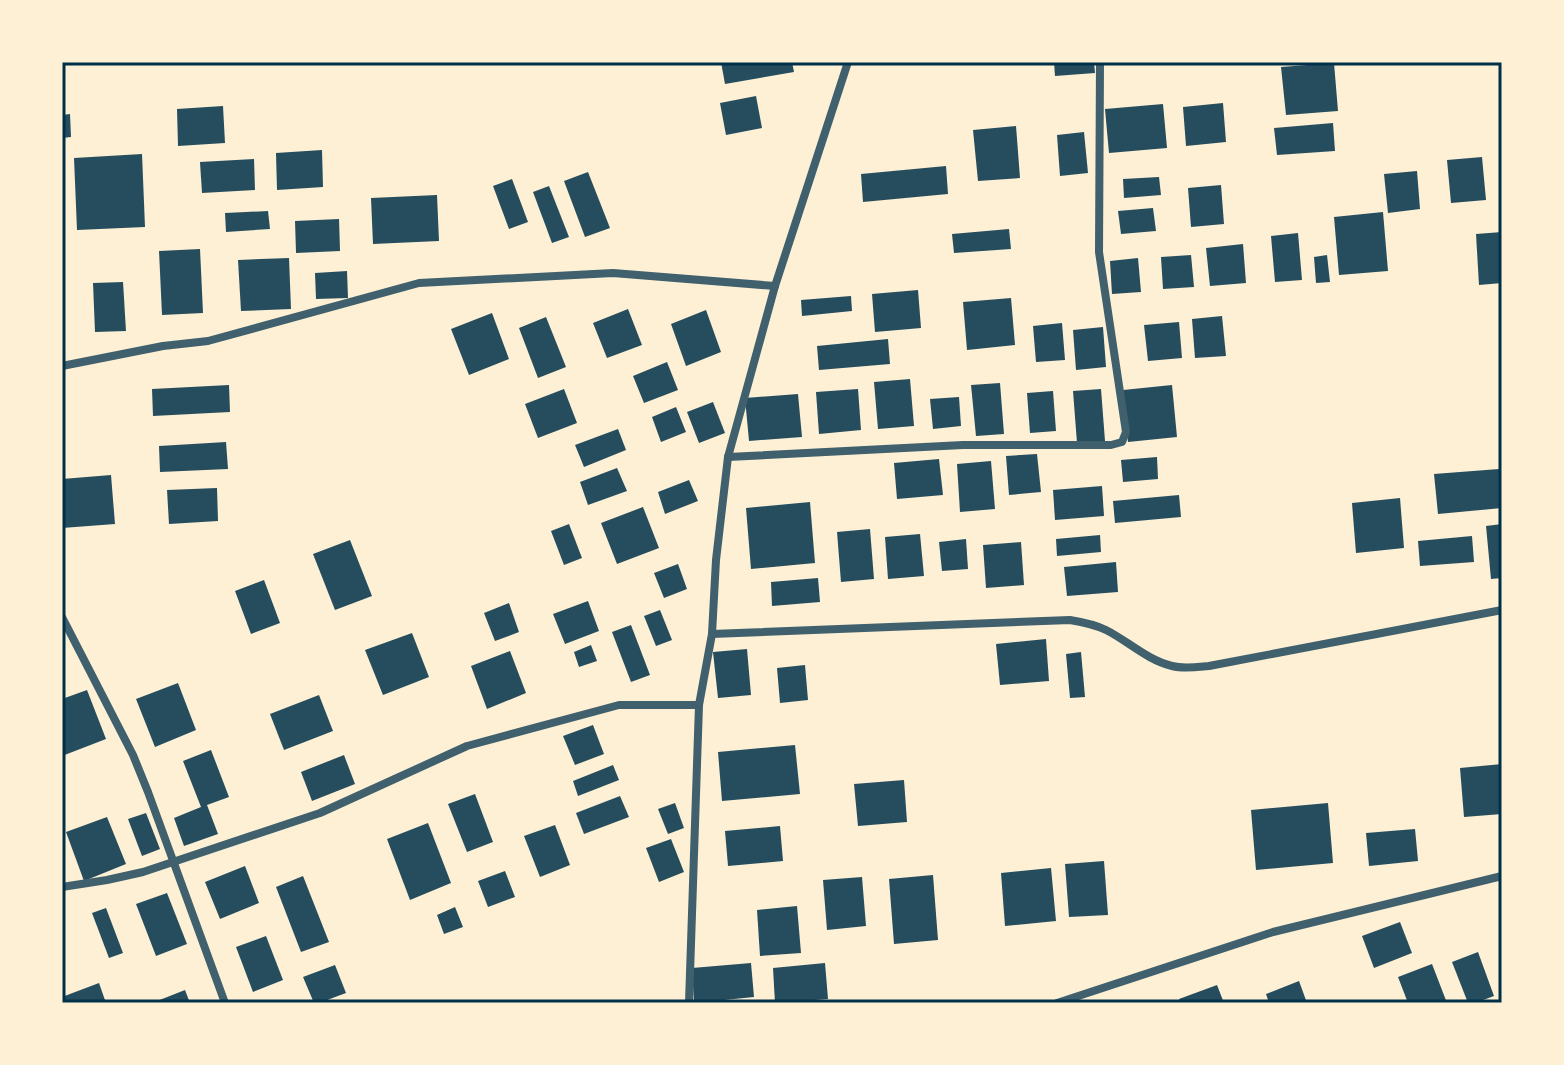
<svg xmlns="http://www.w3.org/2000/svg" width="1564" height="1065" font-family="Helvetica,sans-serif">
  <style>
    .building { fill: #264d5e }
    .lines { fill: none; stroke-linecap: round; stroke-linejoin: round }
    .minor { stroke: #3f606c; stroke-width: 8 }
    .neatline { fill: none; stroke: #003049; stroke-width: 3 }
  </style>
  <rect width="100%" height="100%" fill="#fdf0d5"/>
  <g class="building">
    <polygon points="721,62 792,62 794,72 725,84"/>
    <polygon points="1054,62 1094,62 1095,73 1055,76"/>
    <polygon points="1334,63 1338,111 1286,115 1281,67"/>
    <polygon points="756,96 762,128 726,135 720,103"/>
    <polygon points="1223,103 1226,142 1186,146 1183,107"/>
    <polygon points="1163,104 1167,148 1109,153 1105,109"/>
    <polygon points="223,106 225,143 178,146 177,109"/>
    <polygon points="70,114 71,137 62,138 62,115"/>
    <polygon points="1333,123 1335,151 1277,155 1274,128"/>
    <polygon points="1016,126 1020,178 978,181 973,130"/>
    <polygon points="1084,132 1088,173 1060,176 1057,135"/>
    <polygon points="322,150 323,187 277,190 276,153"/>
    <polygon points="142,154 145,227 77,230 74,158"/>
    <polygon points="1482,157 1486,200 1451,203 1447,160"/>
    <polygon points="254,159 255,190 202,193 200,162"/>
    <polygon points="946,166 948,194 863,202 861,174"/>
    <polygon points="1417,171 1420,209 1388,213 1384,174"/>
    <polygon points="588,172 610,228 585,237 564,181"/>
    <polygon points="1159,177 1161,195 1124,198 1123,179"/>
    <polygon points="512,179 528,222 509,229 493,186"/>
    <polygon points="1221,185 1224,224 1191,227 1188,188"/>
    <polygon points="549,186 569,237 552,243 533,192"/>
    <polygon points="437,195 439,241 373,244 371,198"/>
    <polygon points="1153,208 1156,231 1121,234 1118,211"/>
    <polygon points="268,211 270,229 226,232 225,213"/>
    <polygon points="1383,212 1388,271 1339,275 1334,217"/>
    <polygon points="339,219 340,251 296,253 295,221"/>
    <polygon points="1009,229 1011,249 954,253 952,234"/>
    <polygon points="1502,232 1502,283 1479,285 1476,234"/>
    <polygon points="1298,233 1302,280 1275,282 1271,236"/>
    <polygon points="1243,244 1246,283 1210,286 1206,248"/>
    <polygon points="200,249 203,313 162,315 159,251"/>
    <polygon points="1191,255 1194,287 1163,289 1161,257"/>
    <polygon points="1327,255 1330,282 1316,283 1314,257"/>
    <polygon points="289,258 291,309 241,311 238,260"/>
    <polygon points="1138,258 1141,292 1112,294 1110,261"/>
    <polygon points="347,271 348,298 316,299 315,273"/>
    <polygon points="123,282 126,331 95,332 93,283"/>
    <polygon points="918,290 921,328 875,332 872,294"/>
    <polygon points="851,296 852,311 802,316 801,300"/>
    <polygon points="1011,298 1015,345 967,350 963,302"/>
    <polygon points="628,309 642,345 607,358 593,323"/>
    <polygon points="706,310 721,352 686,366 671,324"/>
    <polygon points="492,313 509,359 469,375 451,329"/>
    <polygon points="1222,316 1226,356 1195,358 1192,319"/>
    <polygon points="546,317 566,367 538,378 519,328"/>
    <polygon points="1179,322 1182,358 1148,361 1144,325"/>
    <polygon points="1062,323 1065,360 1036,362 1033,326"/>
    <polygon points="1103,327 1106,367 1076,370 1073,330"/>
    <polygon points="888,339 890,364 819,370 817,346"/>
    <polygon points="667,362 678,390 644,403 633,376"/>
    <polygon points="910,379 914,426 878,429 874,382"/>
    <polygon points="1000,383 1004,434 976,436 971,385"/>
    <polygon points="229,385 230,412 153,416 152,389"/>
    <polygon points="1172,385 1177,437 1128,442 1123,390"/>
    <polygon points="564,389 577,423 538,438 525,404"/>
    <polygon points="858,389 861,430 819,434 816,392"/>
    <polygon points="1101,389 1105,441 1077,443 1073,391"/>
    <polygon points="1053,391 1056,431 1030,433 1027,393"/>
    <polygon points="798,394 802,437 749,441 745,398"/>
    <polygon points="959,397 961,426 933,429 930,399"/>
    <polygon points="713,402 725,433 699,443 687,412"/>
    <polygon points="676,407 686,432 661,442 652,417"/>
    <polygon points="618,429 626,450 584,467 575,445"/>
    <polygon points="226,442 228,469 160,472 159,446"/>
    <polygon points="1037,454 1041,492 1009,495 1006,456"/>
    <polygon points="1157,457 1158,479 1123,482 1121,460"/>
    <polygon points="939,459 943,495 897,499 894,463"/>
    <polygon points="991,461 995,509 960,512 957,464"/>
    <polygon points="617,468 627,491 588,505 580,482"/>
    <polygon points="1499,469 1502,508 1438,514 1434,474"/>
    <polygon points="111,475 115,524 62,528 62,479"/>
    <polygon points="689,480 698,501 665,514 658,492"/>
    <polygon points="1102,486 1104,516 1055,520 1053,490"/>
    <polygon points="217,488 218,521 169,524 167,490"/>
    <polygon points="1179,495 1181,517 1115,523 1113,501"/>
    <polygon points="1400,498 1404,548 1356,553 1352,503"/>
    <polygon points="810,502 815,563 751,569 746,508"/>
    <polygon points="643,507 659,548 617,564 601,523"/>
    <polygon points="569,524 582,558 564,565 551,531"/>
    <polygon points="1502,524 1502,578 1491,579 1486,526"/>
    <polygon points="870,529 874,579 841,582 837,532"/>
    <polygon points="920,534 924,576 888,579 885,537"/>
    <polygon points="1100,535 1101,552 1057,556 1056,539"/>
    <polygon points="1472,536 1474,562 1420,566 1418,541"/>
    <polygon points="966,539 968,569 942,571 939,542"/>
    <polygon points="350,540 372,596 335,610 313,554"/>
    <polygon points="1021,542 1024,585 986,588 983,545"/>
    <polygon points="1116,562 1118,592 1067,596 1064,567"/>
    <polygon points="678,564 687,589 664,598 654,573"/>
    <polygon points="818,578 820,602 772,606 771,582"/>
    <polygon points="264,580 280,623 251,634 235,591"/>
    <polygon points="588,601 599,631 565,644 553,614"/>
    <polygon points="509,603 519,632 495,641 484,613"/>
    <polygon points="660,610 672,640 656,646 644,616"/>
    <polygon points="631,625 650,675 631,682 612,632"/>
    <polygon points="412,633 429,677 383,695 365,650"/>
    <polygon points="1046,639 1049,681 1000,685 996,644"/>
    <polygon points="591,645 597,661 579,667 574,652"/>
    <polygon points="747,649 751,695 718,698 713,652"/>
    <polygon points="510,651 526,693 487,709 471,666"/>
    <polygon points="1081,652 1085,697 1070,698 1066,654"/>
    <polygon points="805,665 808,700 780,703 777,668"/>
    <polygon points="178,683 196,730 155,747 136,699"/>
    <polygon points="87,690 106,739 62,756 62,699"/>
    <polygon points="319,695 333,731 284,750 270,714"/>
    <polygon points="593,725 604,754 575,765 563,736"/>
    <polygon points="795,745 800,794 722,801 718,752"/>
    <polygon points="211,750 229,797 207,805 218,834 184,846 174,818 201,807 183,761"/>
    <polygon points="344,755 355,784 312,801 301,772"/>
    <polygon points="1502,764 1502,814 1464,817 1460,768"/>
    <polygon points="613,765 619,780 578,796 573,781"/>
    <polygon points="904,780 907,822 858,826 854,784"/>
    <polygon points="475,794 493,842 467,852 448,804"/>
    <polygon points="620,796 629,817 584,834 576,813"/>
    <polygon points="675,803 684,828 668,834 658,809"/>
    <polygon points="1328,803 1333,863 1256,870 1251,810"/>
    <polygon points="146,813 160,849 142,856 128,819"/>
    <polygon points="107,817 126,864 84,881 66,832"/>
    <polygon points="428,823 451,883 410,900 387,839"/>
    <polygon points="555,825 570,865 540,877 524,836"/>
    <polygon points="780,826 783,861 728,866 725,831"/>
    <polygon points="1415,829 1418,861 1369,866 1366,833"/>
    <polygon points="671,839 684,872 659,882 646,848"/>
    <polygon points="1104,861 1108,915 1069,917 1065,864"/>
    <polygon points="245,866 259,903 220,919 205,882"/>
    <polygon points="1051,868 1056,921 1005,926 1001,873"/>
    <polygon points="505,871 515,897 488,907 478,881"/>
    <polygon points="933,875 938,940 894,944 889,879"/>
    <polygon points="303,876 329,942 301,952 276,887"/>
    <polygon points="862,877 866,926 827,930 823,880"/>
    <polygon points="167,893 187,944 156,956 136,904"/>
    <polygon points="797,906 801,953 760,956 757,910"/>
    <polygon points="455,907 463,927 444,934 437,915"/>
    <polygon points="106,908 123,953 109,958 92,913"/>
    <polygon points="1400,922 1412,953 1374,968 1362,936"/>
    <polygon points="266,936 283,980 253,992 236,947"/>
    <polygon points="1478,952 1494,996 1475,1003 1468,1003 1452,962"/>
    <polygon points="751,963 754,997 694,1003 692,968"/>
    <polygon points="825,963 828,999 775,1003 773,968"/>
    <polygon points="1432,964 1447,1003 1408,1003 1398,977"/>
    <polygon points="335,965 346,993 319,1003 314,1003 303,977"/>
    <polygon points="1299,981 1307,1003 1269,1003 1266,994"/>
    <polygon points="99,983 106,1003 62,1003 62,997"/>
    <polygon points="1217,985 1224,1003 1180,1003 1179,999"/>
    <polygon points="185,990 190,1003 152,1003"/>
  </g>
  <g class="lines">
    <g class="minor">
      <polyline points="62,366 163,346 208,341 419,283 613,273 775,286"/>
      <polyline points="728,457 963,445 1111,445 1122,442 1126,432 1099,252 1100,62"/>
      <polyline points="62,617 133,755 148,792 225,1003"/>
      <path d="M712 634 1070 620C1082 622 1094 624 1106 630 1128 641 1147 660 1172 666 1184 669 1197 667 1209 666L1502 610"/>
      <polyline points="62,887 107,880 143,872 320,813 467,746 619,705 699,705"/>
      <polyline points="689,1003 699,705 712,634 716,560 728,457 775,286 848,62"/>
      <polyline points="1057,1003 1273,932 1502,876"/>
    </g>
  </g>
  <rect width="1564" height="1065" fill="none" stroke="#fdf0d5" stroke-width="128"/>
  <rect x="64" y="64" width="1436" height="937" class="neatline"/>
</svg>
